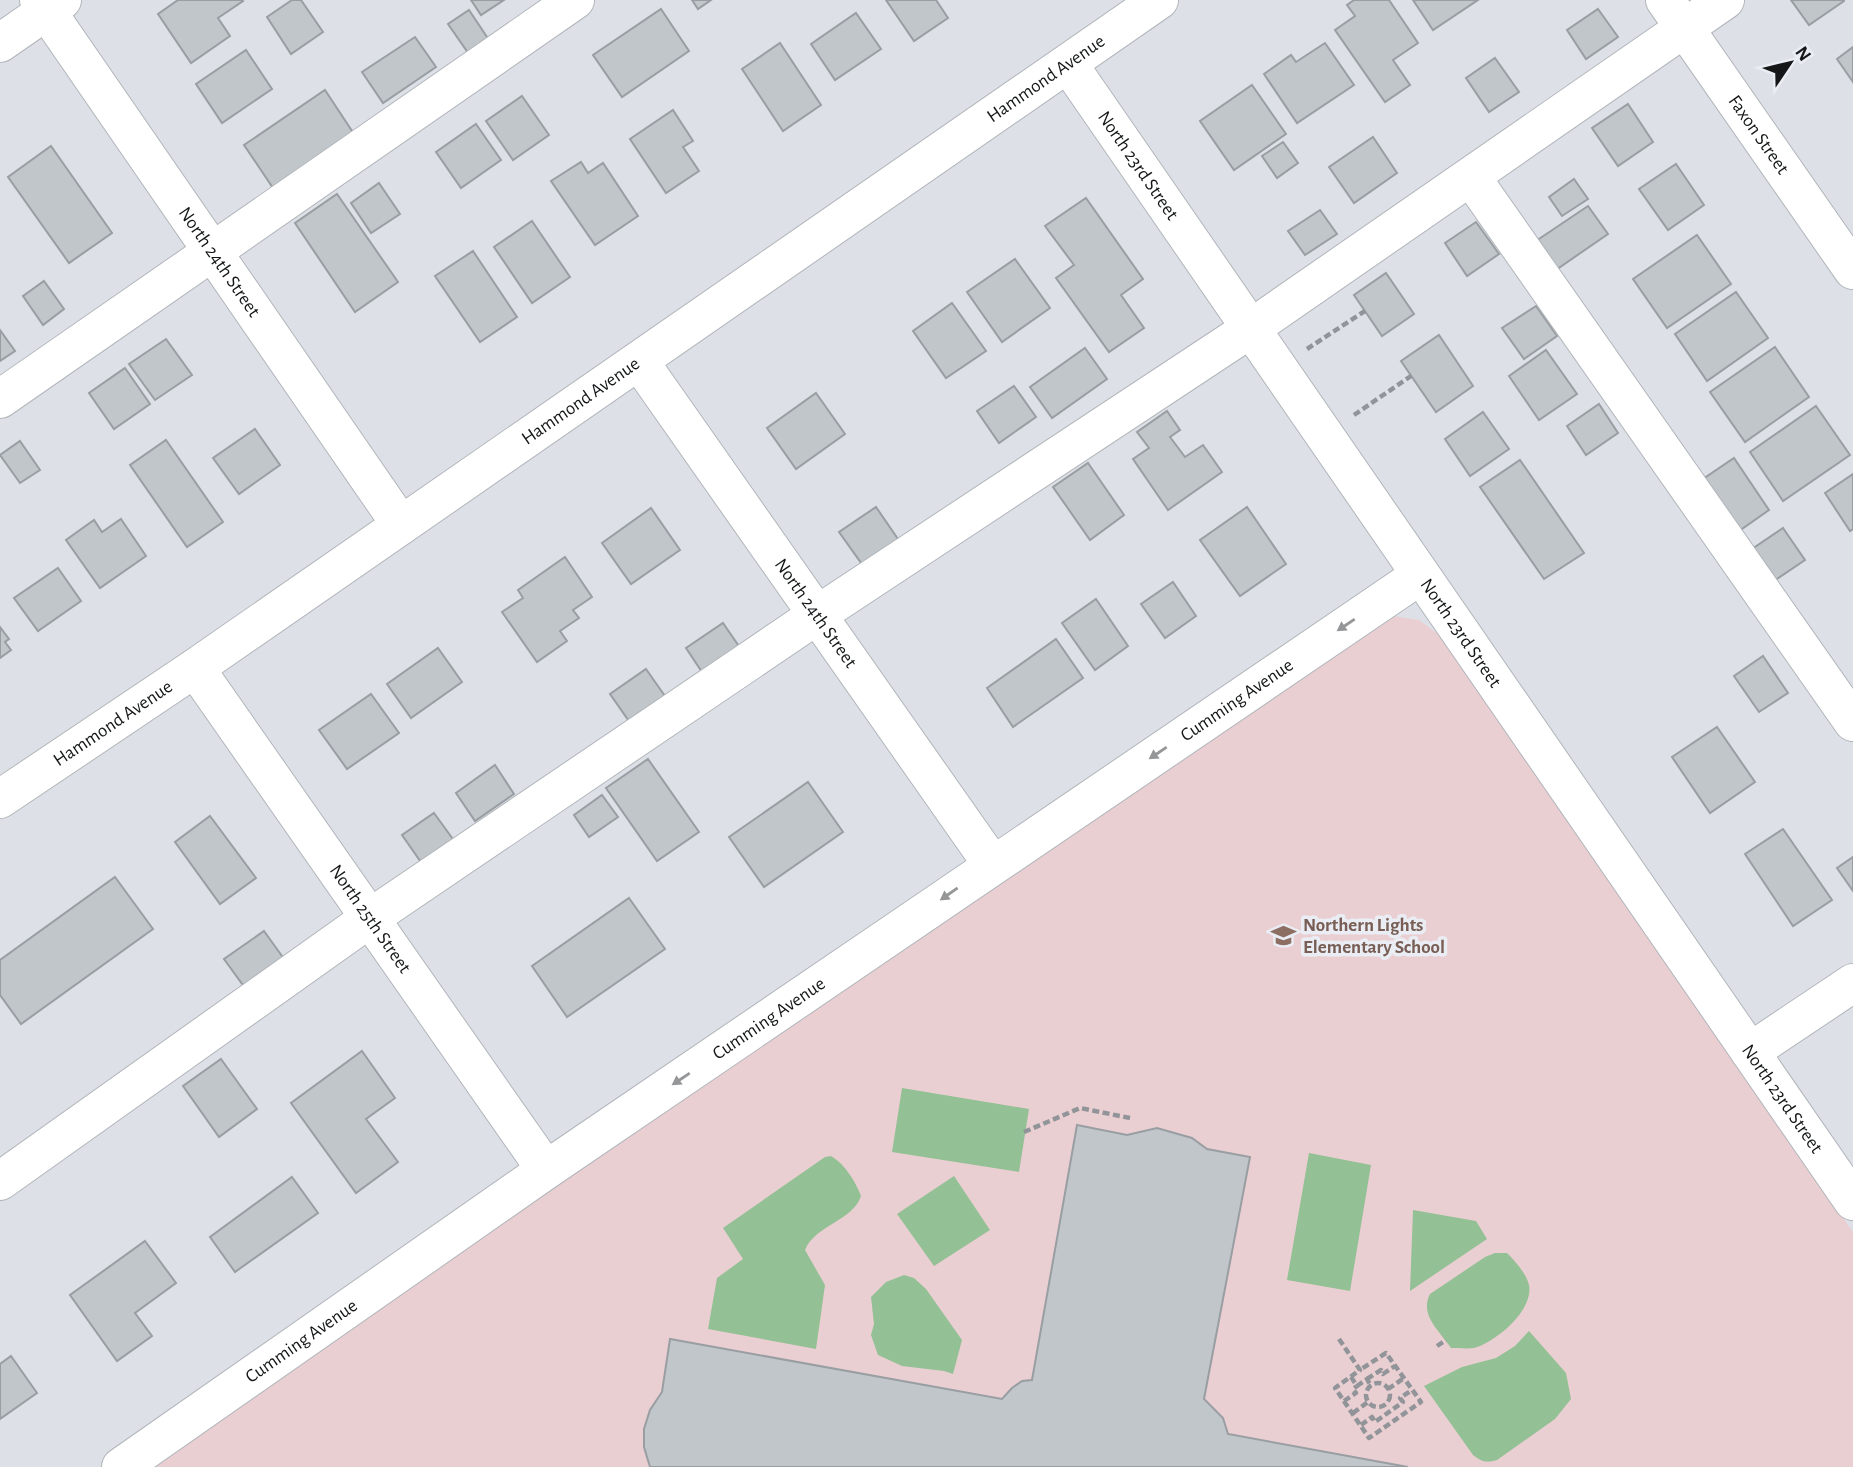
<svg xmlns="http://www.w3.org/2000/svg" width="1853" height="1467" font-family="'Alegreya Sans',sans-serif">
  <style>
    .education { fill: #eacfd2 }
    .green { fill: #93c094 }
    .building { fill: #c1c6cb; stroke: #999ea3; stroke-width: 2 }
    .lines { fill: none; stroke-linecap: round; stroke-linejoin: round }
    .minor-casing { stroke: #b1b6bb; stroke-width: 40 }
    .path { stroke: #919498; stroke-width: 4.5; stroke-dasharray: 7 3.5; stroke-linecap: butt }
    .minor { stroke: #fff; stroke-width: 38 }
    .oneway { fill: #959697 }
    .labels { text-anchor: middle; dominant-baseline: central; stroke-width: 7; stroke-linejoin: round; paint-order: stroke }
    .street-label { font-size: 19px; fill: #141617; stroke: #eaeef4 }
    .education-label { font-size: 19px; font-weight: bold; fill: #785e54; stroke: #eaeef4; text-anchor: start }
  </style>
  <rect width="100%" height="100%" fill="#dde1e7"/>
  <polygon class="education" points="1393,616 1419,620 1438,634 1853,1232 1853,1467 147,1467 1348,641"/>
  <g class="green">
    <polygon points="902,1088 1029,1109 1019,1172 892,1152"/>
    <polygon points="1309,1153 1371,1165 1350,1291 1287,1280"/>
    <path d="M831 1156C845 1164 855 1181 861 1196 853 1221 815 1225 805 1250L825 1285 816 1349 708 1329 717 1278 743 1259 723 1228 825 1157Z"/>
    <polygon points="954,1176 990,1230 934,1266 897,1214"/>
    <polygon points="1413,1210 1476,1221 1487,1239 1410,1291"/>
    <path d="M1495 1253H1507C1515 1261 1526 1273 1529 1285 1534 1310 1496 1342 1474 1348 1467 1349 1458 1348 1451 1348 1440 1331 1419 1315 1430 1294L1485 1257Z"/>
    <polygon points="904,1275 914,1278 926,1289 962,1340 953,1374 944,1371 902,1366 878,1355 871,1335 874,1324 871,1297 886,1282"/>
    <path d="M1529 1331 1566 1373 1571 1399 1555 1419 1497 1460C1486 1463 1482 1462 1473 1455L1424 1386 1462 1367 1496 1358 1515 1346Z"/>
  </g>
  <g class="building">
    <polygon points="178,0 242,0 243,1 218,18 230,36 191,63 158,14"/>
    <polygon points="292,0 301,0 323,32 291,54 267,17"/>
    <polygon points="471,0 504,0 481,15"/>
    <polygon points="692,0 711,0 698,9"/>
    <polygon points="886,0 936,0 948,18 914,41"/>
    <polygon points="1354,0 1389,0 1418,43 1393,60 1410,85 1385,102 1335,30 1355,16 1347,5"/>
    <polygon points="1413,0 1478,0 1433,30"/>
    <polygon points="1791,0 1844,0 1844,1 1809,25"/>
    <polygon points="661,9 689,51 622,97 593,55"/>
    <polygon points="1598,9 1618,37 1586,59 1567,30"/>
    <polygon points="469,10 491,43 471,57 448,24"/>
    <polygon points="856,13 881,49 835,80 811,44"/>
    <polygon points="415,37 436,67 383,103 362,72"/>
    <polygon points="780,43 821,105 783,131 742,69"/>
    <polygon points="1325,43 1354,85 1297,123 1264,74 1291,55 1296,62"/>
    <polygon points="1853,47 1853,82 1837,59"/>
    <polygon points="246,50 272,89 222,123 196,84"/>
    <polygon points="1495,58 1519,92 1489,112 1466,78"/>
    <polygon points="1252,85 1286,134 1234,170 1200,121"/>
    <polygon points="325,90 354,134 273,188 244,145"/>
    <polygon points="522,96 549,135 513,160 486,121"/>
    <polygon points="1628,104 1653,142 1618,166 1592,128"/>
    <polygon points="673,110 693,141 683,147 699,171 666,193 630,139"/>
    <polygon points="476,124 501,160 461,188 436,152"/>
    <polygon points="1373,137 1397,173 1354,203 1329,167"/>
    <polygon points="1283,142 1298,163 1277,178 1262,156"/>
    <polygon points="51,146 112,233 69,263 8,177"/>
    <polygon points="581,162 588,173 603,163 638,216 595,245 551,181"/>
    <polygon points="1676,164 1704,205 1668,230 1639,189"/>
    <polygon points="1574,179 1588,199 1562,216 1549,197"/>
    <polygon points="379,183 400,214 371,233 351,203"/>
    <polygon points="337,194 398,282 355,312 295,223"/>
    <polygon points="1086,198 1143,279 1121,295 1144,328 1109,352 1056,278 1074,265 1045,226"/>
    <polygon points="1588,206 1608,234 1550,274 1530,245"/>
    <polygon points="1320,210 1337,234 1305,255 1288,231"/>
    <polygon points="532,221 570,277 532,303 494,247"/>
    <polygon points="1476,222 1499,254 1467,276 1445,243"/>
    <polygon points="1697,235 1731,284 1667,328 1633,279"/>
    <polygon points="473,251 517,317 480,342 435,276"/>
    <polygon points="1015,259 1050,308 1002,342 967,292"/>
    <polygon points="1386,273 1414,314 1382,336 1354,295"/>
    <polygon points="44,281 64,309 43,325 23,296"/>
    <polygon points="1736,292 1768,338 1707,381 1675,334"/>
    <polygon points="952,303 986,351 946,378 913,331"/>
    <polygon points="1536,306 1557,336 1524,359 1502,328"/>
    <polygon points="0,330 15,351 0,361"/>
    <polygon points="1439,335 1473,386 1436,412 1401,361"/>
    <polygon points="166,339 192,375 155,400 129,364"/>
    <polygon points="1775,347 1809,397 1745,442 1710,392"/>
    <polygon points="1085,348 1107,379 1052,418 1030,387"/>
    <polygon points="1546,350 1577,394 1539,420 1509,376"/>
    <polygon points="125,368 150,404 114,429 89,393"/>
    <polygon points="1014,386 1036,417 999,443 977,411"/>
    <polygon points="816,393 845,434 796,469 767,428"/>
    <polygon points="1599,404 1618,433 1586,455 1567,426"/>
    <polygon points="1816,406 1850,455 1783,501 1750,452"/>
    <polygon points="1167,411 1180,430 1170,437 1185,457 1203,445 1222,472 1168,510 1133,459 1149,448 1137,432"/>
    <polygon points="1483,412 1509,449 1470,476 1445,439"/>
    <polygon points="255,429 280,465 239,494 213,458"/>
    <polygon points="166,440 223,522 187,547 130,465"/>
    <polygon points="20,441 40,470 20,483 0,455"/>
    <polygon points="1734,458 1769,510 1739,531 1703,479"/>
    <polygon points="1520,460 1584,553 1544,579 1480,487"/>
    <polygon points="1088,463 1124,515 1090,540 1053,487"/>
    <polygon points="1853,474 1853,529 1850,531 1825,493"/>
    <polygon points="876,507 900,542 864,567 839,532"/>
    <polygon points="1247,507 1286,564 1240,596 1200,540"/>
    <polygon points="651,508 680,550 631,584 602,543"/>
    <polygon points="121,519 146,556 100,588 66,540 94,520 102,532"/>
    <polygon points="1783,528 1805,560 1771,583 1749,551"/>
    <polygon points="565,557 592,597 573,610 579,618 560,631 567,641 537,662 502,612 523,598 518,590"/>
    <polygon points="58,568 81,601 38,631 14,598"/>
    <polygon points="1173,582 1196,616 1165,638 1141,604"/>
    <polygon points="1096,599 1128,646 1095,670 1062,623"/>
    <polygon points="723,623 745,655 708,681 686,648"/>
    <polygon points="0,627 9,639 5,642 11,650 0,658"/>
    <polygon points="1056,639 1083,678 1013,727 987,688"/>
    <polygon points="438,648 462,682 411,718 387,684"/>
    <polygon points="1763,656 1788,693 1759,712 1734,676"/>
    <polygon points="646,669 667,699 631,724 610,694"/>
    <polygon points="371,694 399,733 347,769 319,730"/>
    <polygon points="1717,727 1755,782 1710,813 1672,757"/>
    <polygon points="648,759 699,832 657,861 606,788"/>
    <polygon points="495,765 514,794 475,821 456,793"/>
    <polygon points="808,782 843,832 764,887 729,837"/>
    <polygon points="602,795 618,817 589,837 574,815"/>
    <polygon points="434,813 455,842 423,865 402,835"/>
    <polygon points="210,816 256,878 220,904 175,842"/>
    <polygon points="1783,829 1832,900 1793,926 1745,854"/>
    <polygon points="1853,857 1853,891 1837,868"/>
    <polygon points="115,877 153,929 21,1024 0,995 0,960"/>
    <polygon points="629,898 665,949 567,1017 532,966"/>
    <polygon points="264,931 287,963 248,992 224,959"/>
    <polygon points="362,1051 395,1098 366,1119 398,1162 356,1193 291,1103"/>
    <polygon points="221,1059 257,1109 219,1137 183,1086"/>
    <polygon points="1077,1125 1127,1135 1157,1128 1192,1138 1207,1149 1250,1157 1204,1399 1223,1418 1228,1434 1408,1467 650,1467 644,1447 644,1429 650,1410 662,1392 670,1339 1002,1399 1012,1388 1022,1381 1032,1380"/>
    <polygon points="292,1177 318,1213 235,1272 210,1237"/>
    <polygon points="145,1241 176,1283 135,1313 152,1336 117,1361 70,1295"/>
    <polygon points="11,1356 37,1393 0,1419 0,1364"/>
  </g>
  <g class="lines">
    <defs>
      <g id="minor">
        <path id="s1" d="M39 0 401 525"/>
        <path id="s2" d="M1665 0 1853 270"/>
        <polyline points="0,43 62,0"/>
        <path id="s3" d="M1069 65 1853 1201"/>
        <polyline points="1471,177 1853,722"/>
        <path id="s4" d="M639 361 992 864"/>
        <polyline points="0,399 575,0"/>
        <path id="s5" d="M195 668 546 1170"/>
        <path id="s6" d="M0 799 195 668 1159 0"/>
        <polyline points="1750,1052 1853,983"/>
        <polyline points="0,1181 370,918 817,615 1250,329 1725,0"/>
        <path id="s7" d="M121 1467 546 1170 1419 576"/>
      </g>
    </defs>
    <use href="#minor" class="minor-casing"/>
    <g class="path">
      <polyline points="1307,349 1365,311"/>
      <polyline points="1354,415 1411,376"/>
      <polyline points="1024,1132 1080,1108 1130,1118"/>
      <polyline points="1339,1339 1360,1370 1335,1388 1369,1438 1421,1402 1386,1353 1360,1370"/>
      <polyline points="1437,1346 1446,1340"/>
      <polyline points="1351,1377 1357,1386 1367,1379 1371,1386"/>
      <polyline points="1367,1379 1381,1370 1383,1374 1395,1366"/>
      <circle cx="1378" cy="1395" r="12"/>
      <polyline points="1388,1389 1404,1378"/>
      <polyline points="1344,1401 1356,1393 1353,1389 1357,1386"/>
      <polyline points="1353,1413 1368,1402"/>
      <polyline points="1361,1425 1372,1417 1375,1422 1403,1402 1400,1398 1412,1390"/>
    </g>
    <use href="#minor" class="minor"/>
  </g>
  <defs><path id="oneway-solid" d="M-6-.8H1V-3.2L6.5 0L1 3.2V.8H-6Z" transform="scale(1.75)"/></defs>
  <g class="oneway">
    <use href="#oneway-solid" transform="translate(1346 625) rotate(146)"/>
    <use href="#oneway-solid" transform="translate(1158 753) rotate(146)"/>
    <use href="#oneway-solid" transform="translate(949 894) rotate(145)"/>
    <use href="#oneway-solid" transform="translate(681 1079) rotate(146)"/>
  </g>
  <defs>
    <symbol id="school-bare" viewBox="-9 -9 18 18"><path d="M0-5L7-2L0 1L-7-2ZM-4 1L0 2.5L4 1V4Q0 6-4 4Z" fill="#8d6e63" stroke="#eaeef4" stroke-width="2.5" paint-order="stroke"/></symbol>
  </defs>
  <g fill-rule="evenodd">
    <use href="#school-bare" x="1266" y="918" width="35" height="35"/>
  </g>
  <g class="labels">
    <g class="street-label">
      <text stroke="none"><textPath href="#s6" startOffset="1270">Hammond Avenue</textPath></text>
      <text stroke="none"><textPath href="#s2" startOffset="164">Faxon Street</textPath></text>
      <text stroke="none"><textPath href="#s3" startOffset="122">North 23rd Street</textPath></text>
      <text stroke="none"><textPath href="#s1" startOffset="318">North 24th Street</textPath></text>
      <text stroke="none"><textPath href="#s6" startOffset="704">Hammond Avenue</textPath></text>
      <text stroke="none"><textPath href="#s4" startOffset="308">North 24th Street</textPath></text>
      <text stroke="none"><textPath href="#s3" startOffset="690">North 23rd Street</textPath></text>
      <text stroke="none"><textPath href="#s7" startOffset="1354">Cumming Avenue</textPath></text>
      <text stroke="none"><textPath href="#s6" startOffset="136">Hammond Avenue</textPath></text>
      <text stroke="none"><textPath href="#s5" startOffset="306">North 25th Street</textPath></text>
      <text stroke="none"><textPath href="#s7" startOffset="788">Cumming Avenue</textPath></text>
      <text stroke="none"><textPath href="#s3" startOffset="1256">North 23rd Street</textPath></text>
      <text stroke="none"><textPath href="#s7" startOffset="220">Cumming Avenue</textPath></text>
    </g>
    <g class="education-label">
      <text x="1303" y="925">Northern Lights<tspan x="1303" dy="22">Elementary School</tspan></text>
    </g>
  </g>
  <g transform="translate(1790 63) rotate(55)" stroke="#eaeef4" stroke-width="5" paint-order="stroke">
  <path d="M0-5L12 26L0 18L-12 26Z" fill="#141617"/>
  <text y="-10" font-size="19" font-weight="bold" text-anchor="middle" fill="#141617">N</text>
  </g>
</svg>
